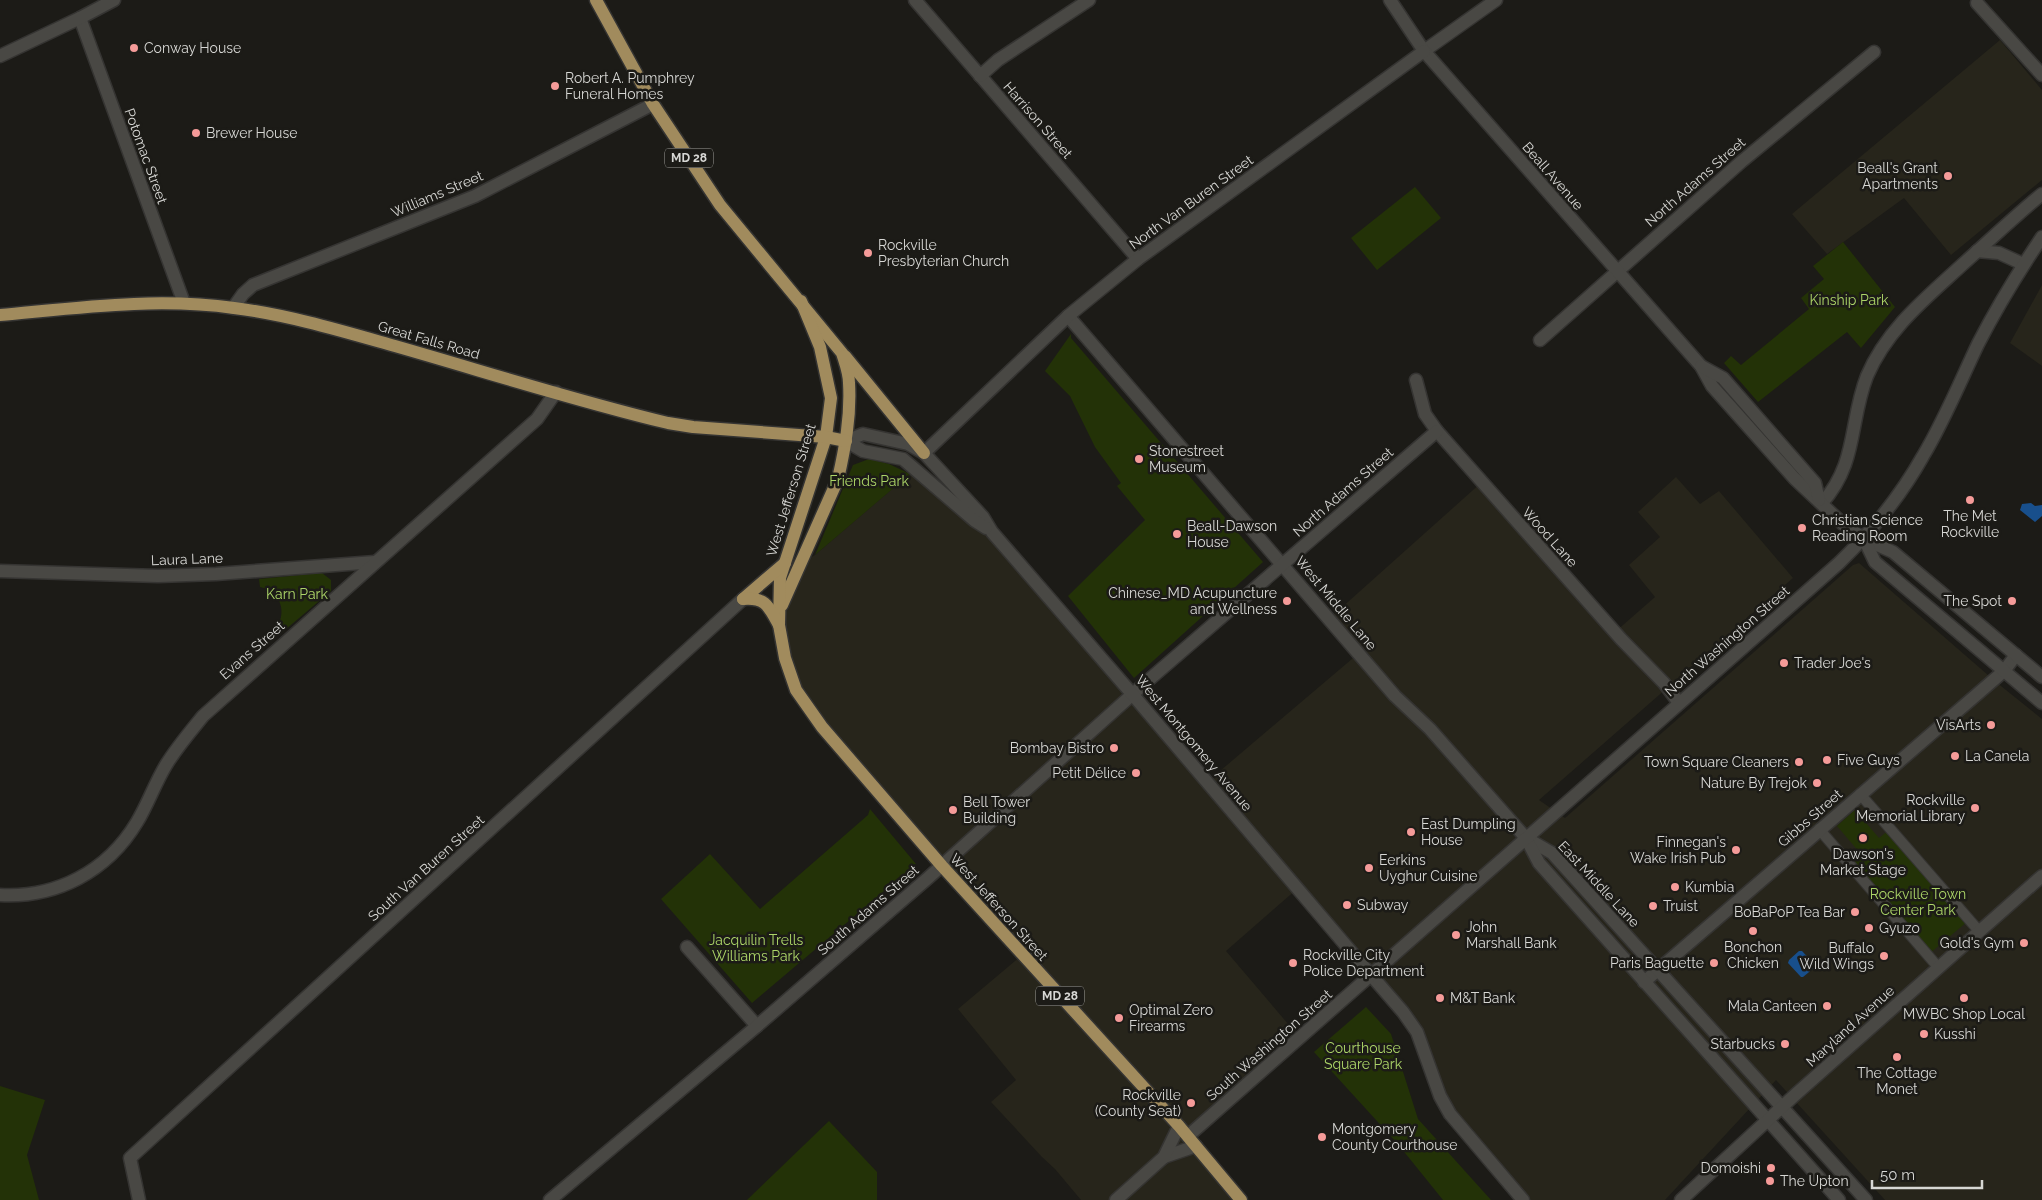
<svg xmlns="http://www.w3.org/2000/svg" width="2042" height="1200" font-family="Raleway,sans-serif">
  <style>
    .built { fill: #27251b }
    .green { fill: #233207 }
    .water { fill: #184f8c }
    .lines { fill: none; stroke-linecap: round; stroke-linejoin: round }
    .pedestrian-casing { stroke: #353432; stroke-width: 12 }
    .minor-casing { stroke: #353432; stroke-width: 15 }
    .tertiary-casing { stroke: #353432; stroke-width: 15 }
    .primary-casing { stroke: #353432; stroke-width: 15 }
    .pedestrian { stroke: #494844; stroke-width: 10 }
    .minor { stroke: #494844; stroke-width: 12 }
    .tertiary { stroke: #494844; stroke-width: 12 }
    .primary { stroke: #a18b5d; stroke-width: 12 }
    .poi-dot { fill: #f59b99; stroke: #1c1b17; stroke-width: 2 }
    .labels { text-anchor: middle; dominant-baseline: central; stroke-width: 5; stroke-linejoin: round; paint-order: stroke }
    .shield { fill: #1c1b17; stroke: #9f9f9b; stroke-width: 1 }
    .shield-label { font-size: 12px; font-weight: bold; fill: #d7d7d4 }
    .poi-label { font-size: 14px; fill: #d7d7d4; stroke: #1c1b17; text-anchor: start }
    .street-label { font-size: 14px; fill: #d7d7d4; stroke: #1c1b17 }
    .park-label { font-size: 14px; fill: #acd568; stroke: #1c1b17 }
  </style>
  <rect width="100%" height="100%" fill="#1c1b17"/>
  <g class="built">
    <polygon points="2000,40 2042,90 2042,180 1951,255 1904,198 1827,254 1792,214"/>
    <polygon points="2042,285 2042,366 2010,343"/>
    <polygon points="912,472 992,532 1207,782 1359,653 1330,618 1482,482 1615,632 1655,597 1629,565 1660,537 1638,512 1676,477 1700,504 1719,491 1793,578 1539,800 1565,818 1853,565 1859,563 1996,682 2042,719 2042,1200 1885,1200 1776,1080 1665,1200 1523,1200 1450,1114 1417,1032 1297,889 1226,951 1300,1038 1188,1136 1241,1200 1081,1200 1055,1169 1042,1157 991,1102 1016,1080 958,1009 1022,955 796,690 779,625 801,563 815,555"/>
  </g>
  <g class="green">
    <polygon points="1415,187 1441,218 1377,270 1351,238"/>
    <polygon points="1843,242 1895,307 1861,348 1847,332 1758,402 1724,363 1731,356 1741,365 1809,309 1801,298 1824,279 1813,266"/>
    <polygon points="1071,334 1071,338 1263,562 1134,678 1068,596 1145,520 1117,486 1121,483 1095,447 1070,396 1045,371"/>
    <polygon points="869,459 889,464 910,474 815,555 853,465"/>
    <path d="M322 573 331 580V591L279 635 275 630C288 613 281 591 260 587L259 579Z"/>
    <polygon points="870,809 916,864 752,1003 661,899 710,854 760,909 868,815"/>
    <polygon points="1855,810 1879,838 1889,830 1968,921 1929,954 1850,863 1860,853 1837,826"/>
    <polygon points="1366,1007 1391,1034 1418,1119 1491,1200 1443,1200 1397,1143 1314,1052"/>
    <polygon points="0,1086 45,1100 27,1155 39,1200 0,1200"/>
    <polygon points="829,1121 877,1172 877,1200 747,1200"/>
  </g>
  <g class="water">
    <polygon points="2031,503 2035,506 2042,505 2042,516 2035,522 2020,510 2022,504"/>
    <polygon points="1799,951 1802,951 1814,964 1814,968 1803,977 1801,977 1788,963 1789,960"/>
  </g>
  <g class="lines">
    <defs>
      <g id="pedestrian">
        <polyline points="1860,794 1979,931"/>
        <polyline points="1819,829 1938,967"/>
      </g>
      <g id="minor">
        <polyline points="915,0 1138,259"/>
        <polyline points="1977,3 2042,75"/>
        <polyline points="80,18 184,303"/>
        <polyline points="1424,51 1496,0"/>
        <polyline points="0,56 80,18 114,0"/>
        <polyline points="980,76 998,60 1089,0"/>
        <polyline points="1977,251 1999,253 2023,264"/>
        <polyline points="233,308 243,294 253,285 475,196 653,104"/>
        <polyline points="1068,316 1395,696 1430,729 1526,838"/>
        <polyline points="1540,340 1741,162 1874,52"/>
        <polyline points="1416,380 1425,414 1437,431 1621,639 1664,683 1679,703"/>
        <path d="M1822 503C1858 463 1849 422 1867 376 1887 329 1926 298 1963 264 1989 241 2015 216 2042 194"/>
        <polyline points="0,571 158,576 216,574 375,562"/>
        <path d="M0 895C56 898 107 872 137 822 148 804 155 783 166 765 177 747 190 732 203 716L537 419 556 392"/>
        <polyline points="687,947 757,1026"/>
        <polyline points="1371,975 1403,1012 1417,1032 1440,1096 1450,1114 1523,1200"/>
        <polyline points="1644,982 2004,671 2016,655"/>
        <polyline points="1164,1157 1196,1146"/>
        <polyline points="139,1200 130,1158 743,599"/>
        <polyline points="550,1200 757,1026 928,878 1144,684 1437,431"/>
        <polyline points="1116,1200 1164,1157 1179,1126"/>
      </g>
      <g id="tertiary">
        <polyline points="1390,0 1424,51 1701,366 1712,386 1795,479 1843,524 1864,539 1893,552 2042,677"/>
        <polyline points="1701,366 1723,378 1815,483 1819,500"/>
        <polyline points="846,441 863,434 908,444 924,453 983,517 992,532 1133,695 1371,975"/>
        <polyline points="846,441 863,451 903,459 975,521 986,528"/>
        <polyline points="924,453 1068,316 1138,259 1424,51"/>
        <polyline points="1864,539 1875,562 2042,703"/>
        <polyline points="1526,838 1552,853 1866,1200"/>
        <polyline points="1526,838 1539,863 1839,1200"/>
        <path d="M1188 1136 1839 563C1872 531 1900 497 1923 456 1944 421 1960 382 1978 344 1997 307 2019 271 2042 237"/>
        <polyline points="1681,1200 1796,1094 2042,876"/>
      </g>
      <g id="primary">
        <path d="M596 0 653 104 720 205 842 353C845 363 849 373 849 383 851 416 845 448 838 479L782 605"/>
        <polyline points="801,301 820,347 831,398 826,437 780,578 779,625 785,658 796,690 822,727 942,866 1179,1126 1241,1200"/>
        <path d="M0 315C77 308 156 297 234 308 289 315 342 331 395 346 486 372 576 401 668 423L693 427 826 437 846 441"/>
        <polyline points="845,356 924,453"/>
        <polyline points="743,599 785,563"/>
        <path d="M743 599C766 597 769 607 779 625"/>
      </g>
    </defs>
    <use href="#pedestrian" class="pedestrian-casing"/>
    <use href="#minor" class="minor-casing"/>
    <use href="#tertiary" class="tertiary-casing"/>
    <use href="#primary" class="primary-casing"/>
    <use href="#pedestrian" class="pedestrian"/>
    <use href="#minor" class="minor"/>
    <use href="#tertiary" class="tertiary"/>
    <use href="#primary" class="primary"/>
  </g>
  <g class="poi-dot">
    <circle cx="134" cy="48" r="5"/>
    <circle cx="555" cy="86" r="5"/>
    <circle cx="196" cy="133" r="5"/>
    <circle cx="1948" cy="176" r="5"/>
    <circle cx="868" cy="253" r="5"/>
    <circle cx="1139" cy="459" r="5"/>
    <circle cx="1970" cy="500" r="5"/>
    <circle cx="1802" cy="528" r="5"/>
    <circle cx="1177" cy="534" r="5"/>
    <circle cx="1287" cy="601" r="5"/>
    <circle cx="2012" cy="601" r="5"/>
    <circle cx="1784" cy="663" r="5"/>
    <circle cx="1991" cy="725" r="5"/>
    <circle cx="1114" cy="748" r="5"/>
    <circle cx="1955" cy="756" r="5"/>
    <circle cx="1827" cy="760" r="5"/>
    <circle cx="1799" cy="762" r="5"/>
    <circle cx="1136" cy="773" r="5"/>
    <circle cx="1817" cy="783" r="5"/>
    <circle cx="1975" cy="808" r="5"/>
    <circle cx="953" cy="810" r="5"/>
    <circle cx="1411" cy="832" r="5"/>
    <circle cx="1863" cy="838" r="5"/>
    <circle cx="1736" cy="850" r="5"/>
    <circle cx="1369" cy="868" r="5"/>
    <circle cx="1675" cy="887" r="5"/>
    <circle cx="1347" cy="905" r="5"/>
    <circle cx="1653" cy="906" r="5"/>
    <circle cx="1855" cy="912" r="5"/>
    <circle cx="1869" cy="928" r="5"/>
    <circle cx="1753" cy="931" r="5"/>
    <circle cx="1456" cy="935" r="5"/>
    <circle cx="2024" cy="943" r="5"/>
    <circle cx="1884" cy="956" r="5"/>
    <circle cx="1293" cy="963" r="5"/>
    <circle cx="1714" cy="963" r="5"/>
    <circle cx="1440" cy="998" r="5"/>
    <circle cx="1964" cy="998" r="5"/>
    <circle cx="1827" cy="1006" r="5"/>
    <circle cx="1119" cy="1018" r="5"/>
    <circle cx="1924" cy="1034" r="5"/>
    <circle cx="1785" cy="1044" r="5"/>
    <circle cx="1897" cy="1057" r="5"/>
    <circle cx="1191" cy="1103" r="5"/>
    <circle cx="1322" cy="1137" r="5"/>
    <circle cx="1771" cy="1168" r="5"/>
    <circle cx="1770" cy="1181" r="5"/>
  </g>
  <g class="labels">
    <g class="shield">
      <rect x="665" y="148.5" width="48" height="19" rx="4"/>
      <rect x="1036" y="986.5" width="48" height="19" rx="4"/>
    </g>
    <g class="shield-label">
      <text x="689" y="158">MD 28</text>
      <text x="1060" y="996">MD 28</text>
    </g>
    <g class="poi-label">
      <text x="144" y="48">Conway House</text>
      <text x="565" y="78">Robert A. Pumphrey<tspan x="565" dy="16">Funeral Homes</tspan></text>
      <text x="206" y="133">Brewer House</text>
      <text x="1938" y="168" text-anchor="end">Beall's Grant<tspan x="1938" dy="16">Apartments</tspan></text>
      <text x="878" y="245">Rockville<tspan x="878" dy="16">Presbyterian Church</tspan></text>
      <text x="1149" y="451">Stonestreet<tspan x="1149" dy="16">Museum</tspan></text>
      <text x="1970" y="516" text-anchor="middle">The Met<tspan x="1970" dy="16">Rockville</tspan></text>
      <text x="1812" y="520">Christian Science<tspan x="1812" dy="16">Reading Room</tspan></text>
      <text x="1187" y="526">Beall-Dawson<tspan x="1187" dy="16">House</tspan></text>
      <text x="1277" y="593" text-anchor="end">Chinese_MD Acupuncture<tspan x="1277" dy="16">and Wellness</tspan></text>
      <text x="2002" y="601" text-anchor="end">The Spot</text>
      <text x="1794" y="663">Trader Joe's</text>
      <text x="1981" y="725" text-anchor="end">VisArts</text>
      <text x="1104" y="748" text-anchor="end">Bombay Bistro</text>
      <text x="1965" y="756">La Canela</text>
      <text x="1837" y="760">Five Guys</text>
      <text x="1789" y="762" text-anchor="end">Town Square Cleaners</text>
      <text x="1126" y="773" text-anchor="end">Petit Délice</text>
      <text x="1807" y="783" text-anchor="end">Nature By Trejok</text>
      <text x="1965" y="800" text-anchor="end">Rockville<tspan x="1965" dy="16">Memorial Library</tspan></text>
      <text x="963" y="802">Bell Tower<tspan x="963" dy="16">Building</tspan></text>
      <text x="1421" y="824">East Dumpling<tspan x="1421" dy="16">House</tspan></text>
      <text x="1726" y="842" text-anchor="end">Finnegan's<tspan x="1726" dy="16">Wake Irish Pub</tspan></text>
      <text x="1863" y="854" text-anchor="middle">Dawson's<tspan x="1863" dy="16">Market Stage</tspan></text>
      <text x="1379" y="860">Eerkins<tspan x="1379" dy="16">Uyghur Cuisine</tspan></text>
      <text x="1685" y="887">Kumbia</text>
      <text x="1357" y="905">Subway</text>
      <text x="1663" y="906">Truist</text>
      <text x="1845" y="912" text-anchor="end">BoBaPoP Tea Bar</text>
      <text x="1466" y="927">John<tspan x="1466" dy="16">Marshall Bank</tspan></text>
      <text x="1879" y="928">Gyuzo</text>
      <text x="2014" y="943" text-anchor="end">Gold's Gym</text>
      <text x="1753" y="947" text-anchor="middle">Bonchon<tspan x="1753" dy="16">Chicken</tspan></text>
      <text x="1874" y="948" text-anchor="end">Buffalo<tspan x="1874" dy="16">Wild Wings</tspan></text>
      <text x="1303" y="955">Rockville City<tspan x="1303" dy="16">Police Department</tspan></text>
      <text x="1704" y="963" text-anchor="end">Paris Baguette</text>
      <text x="1450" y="998">M&amp;T Bank</text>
      <text x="1817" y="1006" text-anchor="end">Mala Canteen</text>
      <text x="1129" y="1010">Optimal Zero<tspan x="1129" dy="16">Firearms</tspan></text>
      <text x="1964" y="1014" text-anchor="middle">MWBC Shop Local</text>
      <text x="1934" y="1034">Kusshi</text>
      <text x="1775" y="1044" text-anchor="end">Starbucks</text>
      <text x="1897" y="1073" text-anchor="middle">The Cottage<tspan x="1897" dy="16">Monet</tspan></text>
      <text x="1181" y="1095" text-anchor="end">Rockville<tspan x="1181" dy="16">(County Seat)</tspan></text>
      <text x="1332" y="1129">Montgomery<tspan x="1332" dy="16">County Courthouse</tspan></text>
      <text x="1761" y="1168" text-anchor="end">Domoishi</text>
      <text x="1780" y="1181">The Upton</text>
    </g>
    <g class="street-label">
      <text transform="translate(1038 120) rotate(49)">Harrison Street</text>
      <text transform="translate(146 156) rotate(70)">Potomac Street</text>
      <text transform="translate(1553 176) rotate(49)">Beall Avenue</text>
      <text transform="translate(1695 182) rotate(-41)">North Adams Street</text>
      <text transform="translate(437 194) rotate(-23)">Williams Street</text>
      <text transform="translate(1191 202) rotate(-36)">North Van Buren Street</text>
      <text transform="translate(429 340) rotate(16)">Great Falls Road</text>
      <text transform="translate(791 490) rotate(-73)">West Jefferson Street</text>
      <text transform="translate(1343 492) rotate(-41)">North Adams Street</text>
      <text transform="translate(1550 537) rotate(48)">Wood Lane</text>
      <text transform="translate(187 559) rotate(-2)">Laura Lane</text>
      <text transform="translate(1336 603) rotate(50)">West Middle Lane</text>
      <text transform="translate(1727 641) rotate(-41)">North Washington Street</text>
      <text transform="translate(252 650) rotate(-41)">Evans Street</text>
      <text transform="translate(1194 743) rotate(50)">West Montgomery Avenue</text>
      <text transform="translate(1810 818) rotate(-41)">Gibbs Street</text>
      <text transform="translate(426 868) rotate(-42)">South Van Buren Street</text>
      <text transform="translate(1599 884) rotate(47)">East Middle Lane</text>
      <text transform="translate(999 907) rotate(48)">West Jefferson Street</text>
      <text transform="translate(868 910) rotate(-41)">South Adams Street</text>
      <text transform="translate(1850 1026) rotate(-42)">Maryland Avenue</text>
      <text transform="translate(1269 1045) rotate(-41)">South Washington Street</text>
    </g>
    <g class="park-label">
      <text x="1849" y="300">Kinship Park</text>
      <text x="869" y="481">Friends Park</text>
      <text x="297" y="594">Karn Park</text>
      <text x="1918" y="894">Rockville Town<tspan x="1918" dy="16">Center Park</tspan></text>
      <text x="756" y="940">Jacquilin Trells<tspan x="756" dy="16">Williams Park</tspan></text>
      <text x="1363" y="1048">Courthouse<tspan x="1363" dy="16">Square Park</tspan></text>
    </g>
  </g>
  <path d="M1872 1180v8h110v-8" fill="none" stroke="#d7d7d4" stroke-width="2.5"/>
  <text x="1880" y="1180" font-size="15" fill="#d7d7d4" stroke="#1c1b17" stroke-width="4" paint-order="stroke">50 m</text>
</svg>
